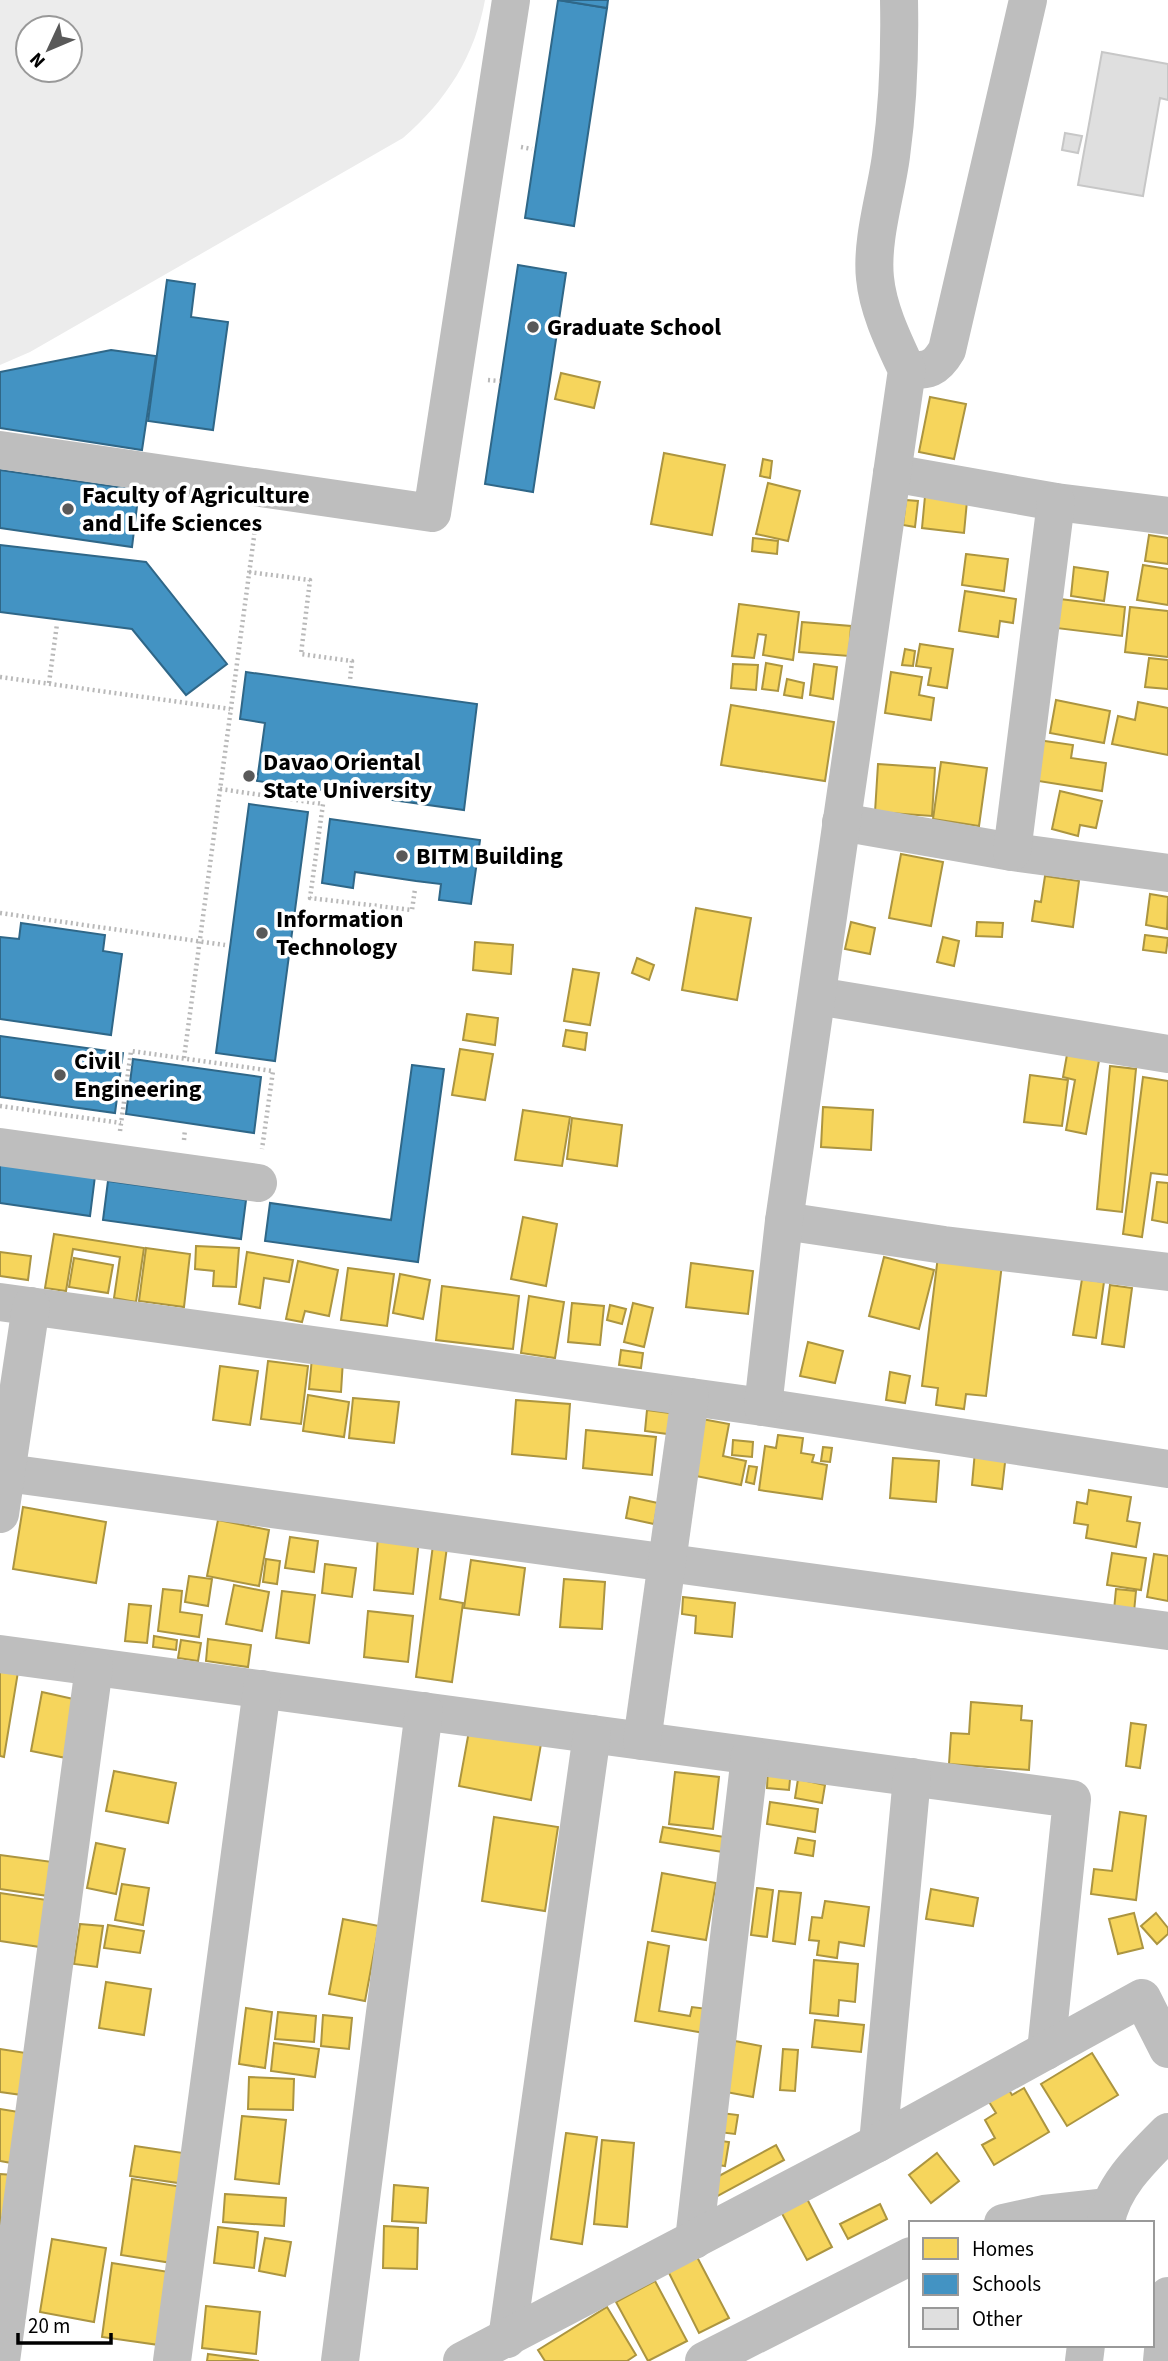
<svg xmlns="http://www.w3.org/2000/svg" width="1168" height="2361" font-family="'Source Sans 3',sans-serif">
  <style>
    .green { fill: #ececec; fill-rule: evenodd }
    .homes { fill: #f6d55c; stroke: #ac9540; stroke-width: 2 }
    .schools { fill: #4393c3; stroke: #2f6788; stroke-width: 2 }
    .building { fill: #dfdfdf; stroke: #c7c7c7; stroke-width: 2 }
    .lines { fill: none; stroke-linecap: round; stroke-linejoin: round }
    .path { stroke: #b9b9b9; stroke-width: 4.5; stroke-dasharray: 2 3.5; stroke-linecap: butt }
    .minor { stroke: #bebebe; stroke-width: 38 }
    .poi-dot { fill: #595959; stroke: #fff; stroke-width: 2.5 }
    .labels { text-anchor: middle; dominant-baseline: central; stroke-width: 7; stroke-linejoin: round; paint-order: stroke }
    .poi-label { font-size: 24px; font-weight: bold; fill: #000; stroke: #fff; text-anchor: start }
  </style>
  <rect width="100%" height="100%" fill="#fff"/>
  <path class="green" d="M0 0H485C475 56 446 101 403 138L30 352 0 365ZM70 28V70H28V28Z"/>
  <g class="homes">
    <polygon points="561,373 600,382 594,408 555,399"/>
    <polygon points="930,397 966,404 954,459 919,452"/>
    <polygon points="664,453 725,465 712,535 651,524"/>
    <polygon points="763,459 772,461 770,478 760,476"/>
    <polygon points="768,483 800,491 788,541 756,534"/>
    <polygon points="925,496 967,501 964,533 922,528"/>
    <polygon points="906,500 918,501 915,527 903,525"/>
    <polygon points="1149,535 1168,538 1168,564 1145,561"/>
    <polygon points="753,538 778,541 777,554 752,551"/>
    <polygon points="966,554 1008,559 1004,591 962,585"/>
    <polygon points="1143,565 1168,569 1168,605 1137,600"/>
    <polygon points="1074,567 1108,572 1104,601 1071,596"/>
    <polygon points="965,591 1016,599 1013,623 1000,621 998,637 959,631"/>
    <polygon points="1060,599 1125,607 1122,636 1056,628"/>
    <polygon points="739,604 799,612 793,660 763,655 766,635 758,634 754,658 732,656"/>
    <polygon points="1130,607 1168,611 1168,657 1125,652"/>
    <polygon points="802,622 851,626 849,656 799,652"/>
    <polygon points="920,644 953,649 947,688 928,685 931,668 916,666"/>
    <polygon points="905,649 915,651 913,666 902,665"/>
    <polygon points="1149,658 1168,660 1168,689 1145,687"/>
    <polygon points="766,663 782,666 778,691 762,689"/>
    <polygon points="733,664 758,665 756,690 731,688"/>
    <polygon points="814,664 837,667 833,699 810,695"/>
    <polygon points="891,672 922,677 919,695 934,698 931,720 885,713"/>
    <polygon points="787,679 804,683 802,698 784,695"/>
    <polygon points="1056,700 1110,711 1104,743 1050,733"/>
    <polygon points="1138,702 1168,708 1168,755 1112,744 1118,716 1135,720"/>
    <polygon points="731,705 834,722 825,781 721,765"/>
    <polygon points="1038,740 1073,745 1071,758 1106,763 1102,791 1032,780"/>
    <polygon points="941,762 987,768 979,826 933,819"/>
    <polygon points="878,764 935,768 932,816 875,812"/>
    <polygon points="1060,791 1102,801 1096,828 1080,825 1078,836 1052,829"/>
    <polygon points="901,854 943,862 931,926 889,918"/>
    <polygon points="1045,876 1079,881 1073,927 1032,921 1035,901 1041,902"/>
    <polygon points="1150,894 1168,897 1167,929 1146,925"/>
    <polygon points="696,908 751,918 737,1000 682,990"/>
    <polygon points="851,922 875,928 870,954 845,949"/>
    <polygon points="977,922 1003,923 1002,937 976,936"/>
    <polygon points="1145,935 1168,938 1166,953 1143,950"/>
    <polygon points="943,937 959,941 954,966 937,962"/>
    <polygon points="475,942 513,945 511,974 473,970"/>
    <polygon points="637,958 654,965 649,980 632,973"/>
    <polygon points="573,969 599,973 590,1025 564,1021"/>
    <polygon points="467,1014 498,1018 495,1045 463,1040"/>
    <polygon points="566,1030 587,1033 585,1050 563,1046"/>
    <polygon points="460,1049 493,1054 485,1100 452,1095"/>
    <polygon points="1068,1049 1100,1055 1086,1134 1066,1130 1075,1080 1063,1077"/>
    <polygon points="1110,1066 1136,1069 1122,1212 1097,1209"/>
    <polygon points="1030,1075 1068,1080 1062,1126 1024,1122"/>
    <polygon points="1143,1077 1168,1081 1168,1175 1151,1173 1142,1237 1123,1234"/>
    <polygon points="823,1107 873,1110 871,1150 821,1147"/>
    <polygon points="523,1110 570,1117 562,1166 515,1160"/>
    <polygon points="572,1118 622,1125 617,1166 567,1159"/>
    <polygon points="1157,1182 1168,1183 1168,1223 1152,1220"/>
    <polygon points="523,1217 557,1224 546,1286 511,1279"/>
    <polygon points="54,1234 144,1248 136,1302 114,1298 120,1257 73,1249 66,1291 45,1288"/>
    <polygon points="196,1246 239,1248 236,1287 213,1286 214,1271 195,1269"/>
    <polygon points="146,1248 190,1254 184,1307 139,1301"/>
    <polygon points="939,1248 1003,1256 986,1396 966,1394 964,1409 936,1405 938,1388 922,1386"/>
    <polygon points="0,1252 31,1256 28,1280 0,1276"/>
    <polygon points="247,1252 293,1260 289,1282 264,1278 260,1308 239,1304"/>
    <polygon points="884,1257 934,1270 919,1329 869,1316"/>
    <polygon points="74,1258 113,1265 108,1293 69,1287"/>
    <polygon points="298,1261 338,1270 329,1316 305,1311 302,1322 286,1319"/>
    <polygon points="691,1263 753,1271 748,1314 686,1307"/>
    <polygon points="348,1268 394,1274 387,1326 341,1320"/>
    <polygon points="400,1274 430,1280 423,1319 393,1313"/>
    <polygon points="1082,1279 1104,1282 1096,1338 1073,1335"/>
    <polygon points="1110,1285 1132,1288 1124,1347 1102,1344"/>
    <polygon points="442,1286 519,1296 513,1349 436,1340"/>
    <polygon points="529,1296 564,1302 555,1358 521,1353"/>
    <polygon points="572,1303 604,1306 600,1345 568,1342"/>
    <polygon points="633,1303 653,1308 644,1347 624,1342"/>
    <polygon points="610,1305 626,1309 622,1324 607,1320"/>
    <polygon points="808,1342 843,1351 835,1383 800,1376"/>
    <polygon points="621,1350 643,1353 641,1368 619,1365"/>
    <polygon points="312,1358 343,1360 341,1392 309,1389"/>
    <polygon points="268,1361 308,1366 301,1424 261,1419"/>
    <polygon points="220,1366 258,1371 250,1425 213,1420"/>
    <polygon points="890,1372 910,1376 905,1403 886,1400"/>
    <polygon points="308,1395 349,1402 344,1437 303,1431"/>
    <polygon points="353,1398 399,1402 394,1443 349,1438"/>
    <polygon points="516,1400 570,1404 566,1459 512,1454"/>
    <polygon points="647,1410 677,1414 675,1435 645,1431"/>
    <polygon points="702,1419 729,1424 723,1456 746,1461 741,1485 691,1475"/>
    <polygon points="586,1430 656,1437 652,1475 583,1468"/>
    <polygon points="778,1435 803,1438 801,1453 814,1455 812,1462 827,1465 822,1499 759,1490 765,1446 776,1448"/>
    <polygon points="733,1440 753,1442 752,1457 732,1455"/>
    <polygon points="823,1447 832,1448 830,1462 821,1461"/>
    <polygon points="975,1451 1006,1454 1002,1489 972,1485"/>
    <polygon points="893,1458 939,1461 936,1502 890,1498"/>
    <polygon points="749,1466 757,1467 754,1484 746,1482"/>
    <polygon points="1089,1490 1131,1497 1127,1521 1140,1523 1136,1547 1086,1538 1088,1525 1074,1523 1077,1502 1087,1504"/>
    <polygon points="630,1497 658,1503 654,1524 626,1518"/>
    <polygon points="23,1507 106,1522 96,1583 13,1569"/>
    <polygon points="218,1520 269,1530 259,1586 207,1576"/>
    <polygon points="378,1536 419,1540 413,1594 374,1590"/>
    <polygon points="290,1537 318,1541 314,1572 285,1568"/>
    <polygon points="433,1545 447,1547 440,1599 463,1603 452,1682 416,1677"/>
    <polygon points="1112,1553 1146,1558 1141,1590 1107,1585"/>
    <polygon points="1154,1554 1168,1556 1168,1601 1147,1597"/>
    <polygon points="266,1559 280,1561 277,1584 263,1582"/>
    <polygon points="471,1560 525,1568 519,1615 464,1608"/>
    <polygon points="325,1564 356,1568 352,1597 322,1593"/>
    <polygon points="189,1576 212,1579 208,1606 185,1602"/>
    <polygon points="564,1579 605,1582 602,1629 560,1627"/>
    <polygon points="234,1585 269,1592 262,1631 226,1624"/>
    <polygon points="163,1589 182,1591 180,1612 202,1615 199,1637 158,1631"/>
    <polygon points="1116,1589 1136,1591 1134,1612 1114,1610"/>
    <polygon points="282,1591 315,1595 309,1643 276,1638"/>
    <polygon points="683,1597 735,1603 732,1637 695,1633 696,1616 682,1614"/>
    <polygon points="129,1604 151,1606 147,1643 125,1641"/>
    <polygon points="368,1611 413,1616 408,1662 364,1657"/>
    <polygon points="154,1636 177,1640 176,1650 153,1647"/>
    <polygon points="208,1639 251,1645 248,1667 206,1661"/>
    <polygon points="181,1640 201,1643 198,1661 178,1658"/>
    <polygon points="0,1670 18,1672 4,1757 0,1756"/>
    <polygon points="42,1692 78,1700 66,1758 31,1751"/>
    <polygon points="971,1702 1022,1706 1021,1720 1032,1721 1029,1770 949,1764 951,1733 969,1734"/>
    <polygon points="1131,1723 1146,1725 1140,1768 1126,1766"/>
    <polygon points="469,1731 541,1744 531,1800 459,1786"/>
    <polygon points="768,1767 791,1769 789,1790 767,1788"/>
    <polygon points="114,1771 176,1783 168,1823 106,1811"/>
    <polygon points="675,1772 719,1777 713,1829 669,1824"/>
    <polygon points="798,1779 825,1785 822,1803 795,1798"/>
    <polygon points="770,1802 818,1809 815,1832 767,1824"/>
    <polygon points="1120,1812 1146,1816 1136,1900 1091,1894 1094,1869 1112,1871"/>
    <polygon points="494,1817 558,1827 545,1911 482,1901"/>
    <polygon points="663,1827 731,1838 729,1853 660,1842"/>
    <polygon points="798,1838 815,1841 813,1856 795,1853"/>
    <polygon points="96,1843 125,1849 116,1894 87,1888"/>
    <polygon points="0,1855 60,1863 55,1897 0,1889"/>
    <polygon points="662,1873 716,1883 706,1940 652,1931"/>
    <polygon points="122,1884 149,1888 143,1925 115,1920"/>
    <polygon points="757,1888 773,1890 767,1937 751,1935"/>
    <polygon points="931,1889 978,1898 973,1926 926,1919"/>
    <polygon points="779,1891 801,1893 795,1944 773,1941"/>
    <polygon points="0,1893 47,1900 40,1947 0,1941"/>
    <polygon points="825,1901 869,1907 864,1946 839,1942 837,1958 817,1955 819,1941 809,1940 812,1917 822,1918"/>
    <polygon points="1134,1913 1143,1948 1118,1954 1109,1919"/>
    <polygon points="1156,1913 1168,1928 1168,1934 1157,1944 1141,1926"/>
    <polygon points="343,1919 379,1926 365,2001 329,1994"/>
    <polygon points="80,1924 103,1926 97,1967 74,1964"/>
    <polygon points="108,1925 144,1931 140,1953 104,1948"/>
    <polygon points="648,1942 669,1946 659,2011 690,2016 692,2007 708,2009 704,2033 635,2021"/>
    <polygon points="814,1960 858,1964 855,2002 839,2000 838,2016 810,2013"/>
    <polygon points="106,1982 151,1989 144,2035 99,2028"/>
    <polygon points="246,2008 272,2012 265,2068 239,2064"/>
    <polygon points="278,2012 316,2016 314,2042 275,2039"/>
    <polygon points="323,2015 352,2018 349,2049 321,2046"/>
    <polygon points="815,2020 864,2025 861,2052 812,2047"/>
    <polygon points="735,2041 761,2046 753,2097 726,2092"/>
    <polygon points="274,2043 319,2049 315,2077 271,2071"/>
    <polygon points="0,2049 26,2053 22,2095 0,2092"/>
    <polygon points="783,2049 798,2050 795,2091 780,2090"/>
    <polygon points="1092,2053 1118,2095 1067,2126 1041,2084"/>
    <polygon points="249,2077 294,2079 293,2110 248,2109"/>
    <polygon points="1006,2085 1012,2095 1024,2088 1049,2132 994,2165 982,2145 995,2138 985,2120 996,2113 986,2097"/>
    <polygon points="0,2109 25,2113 17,2164 0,2161"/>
    <polygon points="721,2113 738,2115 735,2134 718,2132"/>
    <polygon points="242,2116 286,2120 279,2184 235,2179"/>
    <polygon points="566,2133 597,2137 582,2244 551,2239"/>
    <polygon points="602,2140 634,2143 627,2227 594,2224"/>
    <polygon points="714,2140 729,2142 725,2166 711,2164"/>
    <polygon points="776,2145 784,2160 714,2198 706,2183"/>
    <polygon points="135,2146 190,2154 185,2184 130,2176"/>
    <polygon points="937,2153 959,2181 931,2203 909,2175"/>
    <polygon points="0,2174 13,2175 0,2228"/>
    <polygon points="132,2179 189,2188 178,2264 121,2255"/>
    <polygon points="394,2185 428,2188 426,2223 392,2221"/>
    <polygon points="225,2194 286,2198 284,2226 223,2222"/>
    <polygon points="805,2195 832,2247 807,2260 779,2208"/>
    <polygon points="880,2204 887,2219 848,2239 840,2224"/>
    <polygon points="384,2226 418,2228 417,2269 383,2268"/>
    <polygon points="218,2227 258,2232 254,2268 214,2263"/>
    <polygon points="265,2238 291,2242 285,2276 259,2271"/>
    <polygon points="52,2239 106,2248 94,2322 40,2312"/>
    <polygon points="696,2255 729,2318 699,2333 667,2269"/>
    <polygon points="112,2263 169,2272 159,2345 102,2337"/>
    <polygon points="655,2281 687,2341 648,2361 616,2302"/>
    <polygon points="206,2306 260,2312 256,2354 202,2348"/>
    <polygon points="607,2307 636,2355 627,2361 545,2361 538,2350"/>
    <polygon points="208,2354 259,2361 207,2361"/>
  </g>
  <g class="schools">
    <polygon points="558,0 607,8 574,226 525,218"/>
    <polygon points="558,0 608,0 607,8"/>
    <polygon points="518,265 566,273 533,492 485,484"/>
    <polygon points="167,280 195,284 191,317 228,322 213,430 148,421"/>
    <polygon points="111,350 156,356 142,450 0,428 0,372"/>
    <polygon points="0,470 139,490 132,547 0,528"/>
    <polygon points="0,545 146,562 227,664 186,695 132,629 0,612"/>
    <polygon points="246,672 477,704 464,810 257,781 265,723 240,719"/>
    <polygon points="249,804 308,812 275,1061 216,1053"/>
    <polygon points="330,819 480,840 471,904 439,900 441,884 416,881 355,872 353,888 322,883"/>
    <polygon points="21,923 105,935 103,951 122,954 111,1035 0,1019 0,937 19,939"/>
    <polygon points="0,1036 123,1053 115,1113 0,1097"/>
    <polygon points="133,1059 261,1077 254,1133 126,1114"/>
    <polygon points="412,1065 444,1069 418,1262 265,1241 270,1203 391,1220"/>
    <polygon points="0,1163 95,1176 90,1216 0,1203"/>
    <polygon points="108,1181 246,1200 241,1239 103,1220"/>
  </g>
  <g class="building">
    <polygon points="1102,52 1168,64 1168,100 1160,98 1143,196 1078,185"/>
    <polygon points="1065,133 1082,136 1078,153 1062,150"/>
  </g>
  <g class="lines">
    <g class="path">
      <polyline points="521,147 532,149"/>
      <polyline points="488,380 500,381"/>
      <polyline points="249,572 310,580 301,654 352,661 350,680"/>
      <polyline points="0,677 230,709"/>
      <polyline points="49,683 57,624"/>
      <polyline points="220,789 323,804 310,898 412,910 415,889"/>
      <polyline points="0,913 225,945"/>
      <polyline points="184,1058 256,522"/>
      <polyline points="0,1106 121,1123"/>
      <polyline points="120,1131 131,1051 273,1071 262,1149"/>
      <polyline points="184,1140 185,1129"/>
    </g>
    <g class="minor">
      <path d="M907 370C928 371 936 369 947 350L1028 0"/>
      <polyline points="0,450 432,513 511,0"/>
      <polyline points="892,473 1056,502 1168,516"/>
      <polyline points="841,822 1012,852 1168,873"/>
      <polyline points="1012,852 1056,502"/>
      <polyline points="817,996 1168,1054"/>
      <polyline points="0,1147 258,1183"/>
      <polyline points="784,1221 944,1245 1168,1272"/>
      <polyline points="0,1302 763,1407 1168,1469"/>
      <path d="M763 1407 784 1221 907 370C894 342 878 310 875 278 871 240 886 194 891 156 898 105 900 51 899 0"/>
      <polyline points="0,1472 1168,1631"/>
      <polyline points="0,1514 31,1306"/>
      <polyline points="0,1654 1072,1799 1046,2051"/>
      <polyline points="642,1741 690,1397"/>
      <polyline points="878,2143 912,1777"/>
      <polyline points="1003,2223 1044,2214 1108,2207"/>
      <path d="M1106 2223C1111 2187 1143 2157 1168 2132"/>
      <polyline points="694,2240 750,1756"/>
      <polyline points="507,2339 592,1734"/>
      <polyline points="1,2361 94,1667"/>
      <polyline points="172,2361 262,1689"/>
      <polyline points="340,2361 424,1711"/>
      <polyline points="462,2361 878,2143 1142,1998 1168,2049"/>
      <polyline points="704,2361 911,2256"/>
      <polyline points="1084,2361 1086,2345"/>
      <polyline points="1162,2361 1168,2296"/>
    </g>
  </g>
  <g class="poi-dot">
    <circle cx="533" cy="327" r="7"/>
    <circle cx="68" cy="509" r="7"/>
    <circle cx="249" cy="776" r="7"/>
    <circle cx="402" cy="856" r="7"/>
    <circle cx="262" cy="933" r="7"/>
    <circle cx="60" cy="1075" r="7"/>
  </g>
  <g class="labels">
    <g class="poi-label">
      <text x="547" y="327">Graduate School</text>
      <text x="82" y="495">Faculty of Agriculture<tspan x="82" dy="28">and Life Sciences</tspan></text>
      <text x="263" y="762">Davao Oriental<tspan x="263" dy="28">State University</tspan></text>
      <text x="416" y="856">BITM Building</text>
      <text x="276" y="919">Information<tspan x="276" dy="28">Technology</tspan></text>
      <text x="74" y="1061">Civil<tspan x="74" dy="28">Engineering</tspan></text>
    </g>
  </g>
  <rect x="909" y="2221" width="245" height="126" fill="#ffffff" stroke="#999999" stroke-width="2"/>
  <rect x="923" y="2238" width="35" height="21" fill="#f6d55c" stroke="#999999" stroke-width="2"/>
  <text x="972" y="2256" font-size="21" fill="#000000">Homes</text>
  <rect x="923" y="2274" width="35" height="21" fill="#4393c3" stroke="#999999" stroke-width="2"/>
  <text x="972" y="2291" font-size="21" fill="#000000">Schools</text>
  <rect x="923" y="2308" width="35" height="21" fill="#dfdfdf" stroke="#999999" stroke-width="2"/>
  <text x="972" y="2326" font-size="21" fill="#000000">Other</text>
  <g transform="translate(49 49) rotate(226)"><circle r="33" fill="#ffffff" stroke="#999999" stroke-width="2"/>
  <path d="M0-5L12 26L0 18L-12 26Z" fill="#595959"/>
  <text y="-10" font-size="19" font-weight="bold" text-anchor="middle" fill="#000000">N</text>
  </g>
  <path d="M18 2333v10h93v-10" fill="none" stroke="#000000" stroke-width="3.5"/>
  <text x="28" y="2333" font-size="21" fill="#000000" stroke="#ffffff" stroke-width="5" paint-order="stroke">20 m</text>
</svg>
